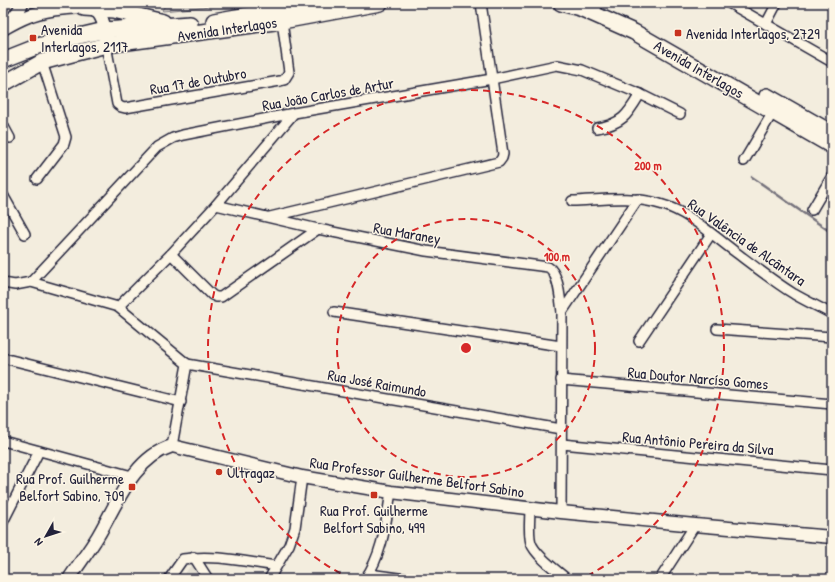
<svg xmlns="http://www.w3.org/2000/svg" width="835" height="582" font-family="'Patrick Hand',sans-serif">
  <style>
    .built { fill: #e3ded2 }
    .green { fill: #d4cfc6; stroke: #7b7880 }
    .lines { fill: none; stroke-linecap: round; stroke-linejoin: round }
    .stream { stroke: #75727b; stroke-width: 2.5 }
    .minor-casing { stroke: #22223b; stroke-width: 12 }
    .tertiary-casing { stroke: #22223b; stroke-width: 15 }
    .primary-casing { stroke: #22223b; stroke-width: 18 }
    .minor { stroke: #fcf5e5; stroke-width: 9 }
    .tertiary { stroke: #fcf5e5; stroke-width: 12 }
    .primary { stroke: #fcf5e5; stroke-width: 15 }
    .ring { fill: none; stroke: #d62828; stroke-width: 2; stroke-dasharray: 7 5 }
    .poi-dot { fill: #c8321e; stroke: #fcf5e5; stroke-width: 1.5 }
    .labels { text-anchor: middle; dominant-baseline: central; stroke-width: 3; stroke-linejoin: round; paint-order: stroke }
    .poi-label { font-size: 15px; fill: #22223b; stroke: #fcf5e5; text-anchor: start }
    .street-label { font-size: 15px; fill: #22223b; stroke: #fcf5e5 }
    .centre { fill: #d62828; stroke: #fcf5e5; stroke-width: 2 }
    .ring-label { font-size: 12px; text-anchor: middle; font-weight: bold; fill: #d62828; stroke: #fcf5e5; stroke-width: 3; stroke-linejoin: round; paint-order: stroke }
  </style>
  <rect width="100%" height="100%" fill="#f3edde"/>
  <filter id="ink" filterUnits="userSpaceOnUse"><feTurbulence type="fractalNoise" baseFrequency=".025" numOctaves="2"/><feDisplacementMap in="SourceGraphic" scale="8" xChannelSelector="R" yChannelSelector="G"/><feConvolveMatrix kernelMatrix="1 2 1 2 8 2 1 2 1" color-interpolation-filters="sRGB"/></filter>
  <g filter="url(#ink)">
    <polygon class="built" points="192,564 202,579 181,579"/>
    <polygon class="green" points="167,3 238,3 163,11 162,10"/>
    <g class="lines">
      <polyline class="stream" points="752,177 832,233"/>
      <defs>
        <g id="minor">
          <polyline points="729,3 832,62"/>
          <polyline points="597,6 598,3"/>
          <polyline points="766,24 777,3"/>
          <polyline points="106,45 117,104 121,107 125,108 280,81 284,80 289,72 282,21"/>
          <polyline points="3,125 10,138"/>
          <path d="M597 128C623 124 628 114 640 94"/>
          <polyline points="744,161 773,112"/>
          <polyline points="37,179 64,144 66,137 42,62"/>
          <polyline points="3,195 25,234"/>
          <path d="M572 201C601 200 631 195 660 204 689 212 711 234 734 251 754 266 773 281 794 294 806 301 819 307 832 314"/>
          <path d="M216 205 318 229 426 251 548 267C559 273 560 299 562 312"/>
          <polyline points="812,210 832,176"/>
          <polyline points="270,217 499,162 502,158 503,154 481,3"/>
          <polyline points="171,254 212,295 216,297 221,297 318,229"/>
          <polyline points="31,282 157,147 173,138 183,135 294,113 492,79 557,65 582,70 640,94 680,114"/>
          <polyline points="3,283 15,285 31,282 118,307 187,364 172,446"/>
          <polyline points="118,307 171,254 216,205 294,113"/>
          <polyline points="334,312 561,346"/>
          <polyline points="717,329 832,337"/>
          <polyline points="639,341 711,234"/>
          <polyline points="3,358 181,402"/>
          <polyline points="187,364 561,429"/>
          <polyline points="561,380 832,404"/>
          <polyline points="3,441 132,476"/>
          <polyline points="562,444 832,470"/>
          <path d="M530 508C530 519 528 533 531 543 535 555 557 571 567 579"/>
          <polyline points="561,512 562,312 638,199"/>
          <polyline points="3,522 39,451"/>
          <polyline points="194,557 208,579"/>
          <polyline points="369,574 406,579"/>
          <path d="M169 579 183 559C214 554 246 562 276 566"/>
          <polyline points="269,579 289,545 295,528 302,477"/>
          <path d="M365 579C383 554 386 521 391 492"/>
          <polyline points="660,579 695,525"/>
        </g>
        <g id="tertiary">
          <polyline points="8,25 19,10 22,3"/>
          <path d="M3 29C11 24 21 19 31 15 45 10 84 3 97 12 103 17 106 31 105 38"/>
          <path d="M69 579C78 565 89 551 98 536 117 504 133 458 172 446L302 477 391 492 561 512 695 525 832 537"/>
        </g>
        <g id="primary">
          <polyline points="561,3 580,8 634,32 832,146"/>
          <polyline points="84,8 114,10 163,22"/>
          <polyline points="214,21 315,3"/>
          <polyline points="3,60 41,45 105,30 190,24"/>
          <polyline points="3,84 42,62 106,45 282,21 380,3"/>
          <polyline points="767,96 832,133"/>
        </g>
      </defs>
      <use href="#minor" class="minor-casing"/>
      <use href="#tertiary" class="tertiary-casing"/>
      <use href="#primary" class="primary-casing"/>
      <use href="#minor" class="minor"/>
      <use href="#tertiary" class="tertiary"/>
      <use href="#primary" class="primary"/>
    </g>
  </g>
  <g class="ring">
    <circle cx="466" cy="348" r="129"/>
    <path d="M351 579A258 258 0 1 1 581 579"/>
  </g>
  <g class="poi-dot">
    <rect x="674" y="29" width="8" height="8" rx="2"/>
    <rect x="29" y="34" width="8" height="8" rx="2"/>
    <circle cx="219" cy="472" r="4"/>
    <rect x="128" y="483" width="8" height="8" rx="2"/>
    <rect x="370" y="491" width="8" height="8" rx="2"/>
  </g>
  <g class="labels">
    <g class="poi-label">
      <text x="41" y="29">Avenida<tspan x="41" dy="17">Interlagos, 2117</tspan></text>
      <text x="686" y="33">Avenida Interlagos, 2729</text>
      <text x="227" y="472">Ultragaz</text>
      <text x="124" y="478" text-anchor="end">Rua Prof. Guilherme<tspan x="124" dy="17">Belfort Sabino, 709</tspan></text>
      <text x="374" y="510" text-anchor="middle">Rua Prof. Guilherme<tspan x="374" dy="17">Belfort Sabino, 499</tspan></text>
    </g>
    <g class="street-label">
      <text transform="translate(227 29) rotate(-8)">Avenida Interlagos</text>
      <text transform="translate(699 69) rotate(30)">Avenida Interlagos</text>
      <text transform="translate(198 81) rotate(-10)">Rua 17 de Outubro</text>
      <text transform="translate(328 94) rotate(-10)">Rua João Carlos de Artur</text>
      <text transform="translate(407 233) rotate(10)">Rua Maraney</text>
      <text transform="translate(747 242) rotate(35)">Rua Valência de Alcântara</text>
      <text transform="translate(698 378) rotate(5)">Rua Doutor Narcíso Gomes</text>
      <text transform="translate(377 383) rotate(10)">Rua José Raimundo</text>
      <text transform="translate(698 443) rotate(5)">Rua Antônio Pereira da Silva</text>
      <text transform="translate(417 477) rotate(8)">Rua Professor Guilherme Belfort Sabino</text>
    </g>
  </g>
  <circle cx="466" cy="348" r="6" class="centre"/>
  <g class="ring-label">
    <text x="648" y="170">200 m</text>
    <text x="557" y="261">100 m</text>
  </g>
  <rect width="835" height="582" fill="none" stroke="#fcf5e5" stroke-width="16"/>
  <rect x="8" y="8" width="819" height="566" fill="none" stroke="#22223b" stroke-width="1.5" filter="url(#ink)"/>
  <g transform="translate(46 536) rotate(231)" stroke="#fcf5e5" stroke-width="3" paint-order="stroke">
  <path d="M0-3L7 15L0 10L-7 15Z" fill="#22223b"/>
  <text y="-6" font-size="11" font-weight="bold" text-anchor="middle" fill="#22223b">N</text>
  </g>
</svg>
